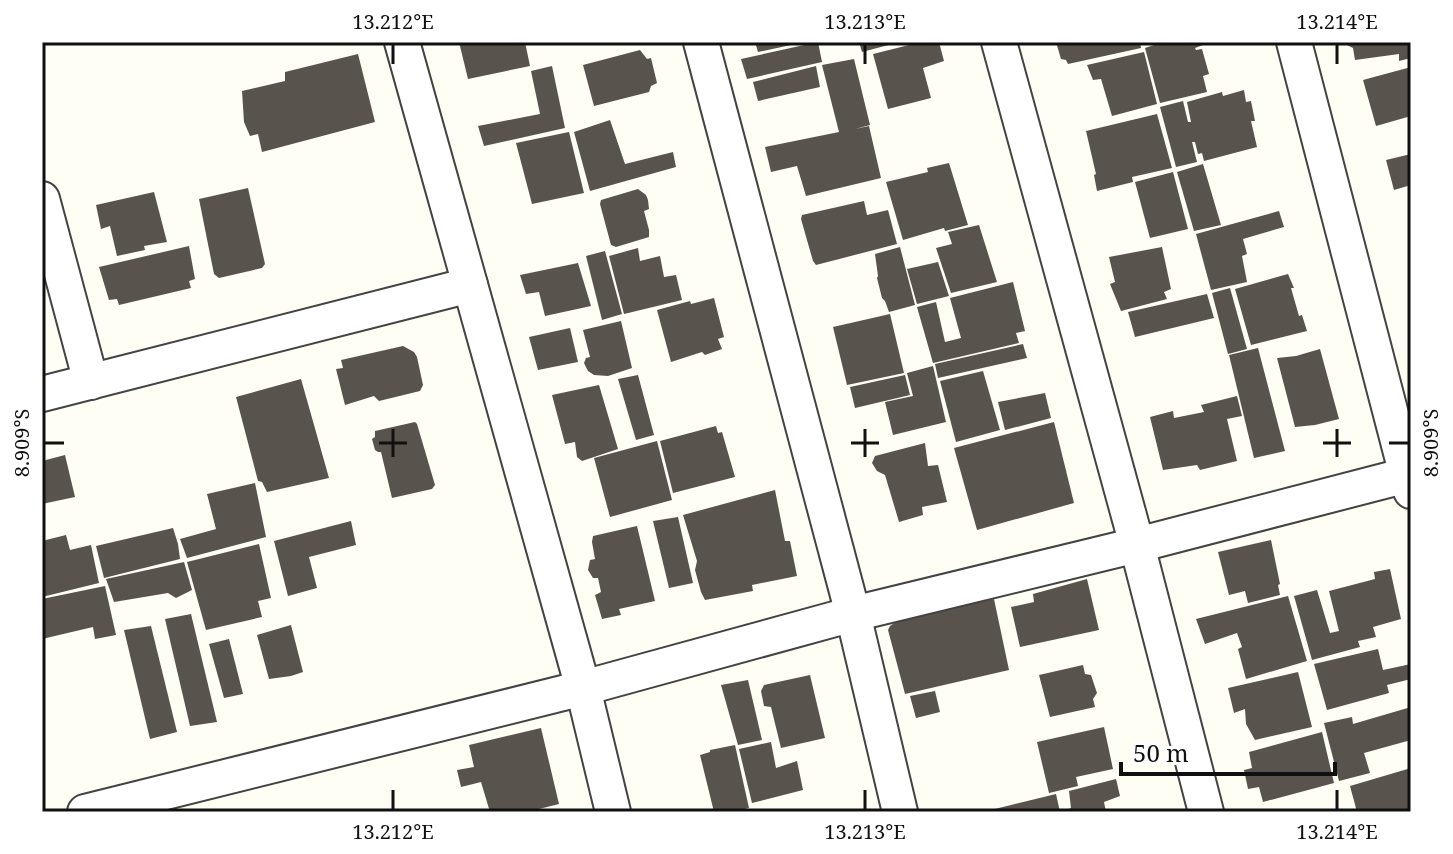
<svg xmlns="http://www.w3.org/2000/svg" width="1453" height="854" font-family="'Noto Serif',serif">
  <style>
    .building { fill: #58534d }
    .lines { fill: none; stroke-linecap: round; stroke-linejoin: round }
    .minor-casing { stroke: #434343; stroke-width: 38 }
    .minor { stroke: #fff; stroke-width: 34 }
    .ticks { fill: none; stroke: #101010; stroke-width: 3 }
    .neatline { fill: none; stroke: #101010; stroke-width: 3 }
    .ticks-label { font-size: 20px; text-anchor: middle; fill: #101010 }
  </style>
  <rect width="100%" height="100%" fill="#fefef4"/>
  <g class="building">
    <polygon points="459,42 525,42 530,66 468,79"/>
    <polygon points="755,42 800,42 800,43 758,52"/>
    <polygon points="818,42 822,62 747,79 741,59"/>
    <polygon points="859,42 896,42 896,43 862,52"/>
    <polygon points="921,42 939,42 944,61 923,68 931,98 888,109 873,54"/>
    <polygon points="1056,42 1140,42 1141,48 1068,64 1066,60 1061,59"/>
    <polygon points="1163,42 1211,42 1195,48 1196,50 1202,49 1209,74 1203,76 1207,92 1160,103 1145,48"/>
    <polygon points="1346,42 1411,42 1411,58 1399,61 1399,54 1355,60 1353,48 1347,45"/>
    <polygon points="640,50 647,59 651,58 657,83 651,86 649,92 594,106 583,65"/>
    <polygon points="1144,52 1157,104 1112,116 1101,79 1093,80 1087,65"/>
    <polygon points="358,54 375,122 262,152 258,134 250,136 244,122 242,91 285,81 285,72"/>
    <polygon points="854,59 870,125 855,129 869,126 881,178 806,196 797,166 771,172 765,147 839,132 822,65"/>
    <polygon points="552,66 565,128 484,146 478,126 540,114 531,71"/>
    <polygon points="816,66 820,87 758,101 753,82"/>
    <polygon points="1411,67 1411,116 1376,126 1363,80"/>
    <polygon points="1244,90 1246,102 1251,101 1255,121 1251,121 1257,147 1204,161 1202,153 1198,154 1195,142 1192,142 1197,162 1176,167 1160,107 1183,101 1188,122 1191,122 1187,102 1222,92 1223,96"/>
    <polygon points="1157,114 1172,168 1132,177 1133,182 1097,191 1094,175 1096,174 1086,131"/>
    <polygon points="610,120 625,164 673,152 676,167 590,191 574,132"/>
    <polygon points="569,132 584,193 532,204 516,143"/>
    <polygon points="1411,154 1411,185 1394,190 1386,160"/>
    <polygon points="949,163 968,225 945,231 944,228 903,240 886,182 928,172 927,168"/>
    <polygon points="1203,164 1221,225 1194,231 1177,172"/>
    <polygon points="1173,172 1188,229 1150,238 1135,182"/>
    <polygon points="248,188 265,264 262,268 219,278 214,274 199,199"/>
    <polygon points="638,189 646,195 648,200 649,209 644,211 649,230 649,237 616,247 611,245 600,204 601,200"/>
    <polygon points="154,192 167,242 144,246 145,250 117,256 110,226 101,229 96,205"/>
    <polygon points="864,201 867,215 888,210 897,244 816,265 813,261 801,219 802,215"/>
    <polygon points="1279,211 1284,227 1243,239 1247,254 1242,256 1247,282 1211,290 1196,234"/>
    <polygon points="979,225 997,282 951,293 936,248 952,244 948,232"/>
    <polygon points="189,246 195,279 189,281 191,288 119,305 117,299 109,300 99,267"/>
    <polygon points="900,247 915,305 889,312 885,301 882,298 877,278 878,276 875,254"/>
    <polygon points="1162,247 1171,289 1164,292 1167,299 1121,311 1110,284 1115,282 1109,257"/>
    <polygon points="638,248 640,261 660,256 664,277 676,275 682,300 624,314 609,256"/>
    <polygon points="605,251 622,314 602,320 586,256"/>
    <polygon points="938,262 949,296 917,304 907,269"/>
    <polygon points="578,263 591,306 545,316 539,292 526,294 520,275"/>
    <polygon points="1288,274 1294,288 1291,288 1299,316 1302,315 1307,331 1251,345 1235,289"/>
    <polygon points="1013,282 1025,331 1016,333 1019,343 933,363 917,307 936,302 945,342 961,338 950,298"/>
    <polygon points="1230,288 1247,349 1228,354 1212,293"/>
    <polygon points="1207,294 1214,318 1135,337 1128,312"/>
    <polygon points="714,298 724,337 718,339 722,349 705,355 702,352 671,362 657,310 690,301 691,304"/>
    <polygon points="890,314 904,373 847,385 833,327"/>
    <polygon points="621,321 632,368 608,376 594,375 588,371 584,363 586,358 590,357 583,330"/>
    <polygon points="570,328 578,362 538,370 529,337"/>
    <polygon points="1023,344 1027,358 938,378 935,364"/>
    <polygon points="403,346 414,352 417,357 423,385 420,391 379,401 374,396 345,405 336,369 343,368 341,360"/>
    <polygon points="1258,348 1285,451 1254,458 1229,355"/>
    <polygon points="1320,349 1339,419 1315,425 1295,427 1277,358 1296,356"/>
    <polygon points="933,366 946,422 893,435 885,402 913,396 907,373"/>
    <polygon points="983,371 1000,430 956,442 940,381"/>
    <polygon points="638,375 654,435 636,440 618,379"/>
    <polygon points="905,375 910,395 855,408 850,387"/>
    <polygon points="301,379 329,478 267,492 262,482 258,481 236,397"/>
    <polygon points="599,385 618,449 582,461 577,457 575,442 565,444 552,395"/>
    <polygon points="1045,393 1051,418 1005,430 998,402"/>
    <polygon points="1237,396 1242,416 1227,419 1237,461 1200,470 1197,465 1163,470 1150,417 1173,411 1174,418 1204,412 1201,405"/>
    <polygon points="415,422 417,424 435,485 432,489 392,498 381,452 378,452 375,450 372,439 375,437 375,431"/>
    <polygon points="1054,422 1074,503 977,530 954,448"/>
    <polygon points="716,426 718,433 722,432 735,477 673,493 660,441"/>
    <polygon points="657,441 672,500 610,517 594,458"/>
    <polygon points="925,443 928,466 938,465 947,502 922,507 923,515 899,522 885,475 877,471 872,463 875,456"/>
    <polygon points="65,455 75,497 42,504 42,461"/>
    <polygon points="255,483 266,537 187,558 180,539 216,529 207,494"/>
    <polygon points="775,490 785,541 790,541 797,576 752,585 753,591 705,600 701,592 695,570 697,561 683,515"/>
    <polygon points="678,517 693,583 669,588 653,521"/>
    <polygon points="351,521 356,545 309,557 317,588 288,596 274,541"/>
    <polygon points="637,526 655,601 619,609 621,615 602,619 595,595 601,592 598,578 593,578 588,570 590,560 595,559 592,542 593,536"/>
    <polygon points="173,528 178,544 180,559 104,578 96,546"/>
    <polygon points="66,535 70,550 91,545 99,583 42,597 42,541"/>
    <polygon points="1271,540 1280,584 1278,585 1280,595 1248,603 1245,591 1229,595 1218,552"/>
    <polygon points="259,544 271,598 258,601 262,617 206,630 187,562"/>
    <polygon points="184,562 192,590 176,598 168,593 114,602 106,579"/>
    <polygon points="1390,569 1401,619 1373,627 1376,637 1358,641 1360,647 1312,660 1294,596 1317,590 1330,633 1339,631 1329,591 1375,579 1374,572"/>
    <polygon points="1087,579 1099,630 1020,647 1011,607 1034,602 1033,594"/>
    <polygon points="105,586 116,635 95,639 93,627 42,639 42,599"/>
    <polygon points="1288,596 1307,661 1246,679 1238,649 1242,647 1237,633 1205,644 1196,619"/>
    <polygon points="994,599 1009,670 905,694 888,630 890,626 900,619"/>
    <polygon points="191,614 217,722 190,726 165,619"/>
    <polygon points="291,625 303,672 291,676 269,679 257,635"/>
    <polygon points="151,626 177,732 150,739 124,630"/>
    <polygon points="229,639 243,694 224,698 209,644"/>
    <polygon points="1378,649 1383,670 1411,664 1411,679 1387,685 1389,693 1327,710 1314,664"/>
    <polygon points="1083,665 1085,674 1091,675 1097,693 1093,699 1095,707 1050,717 1039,675"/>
    <polygon points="1298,672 1312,727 1255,740 1246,724 1245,709 1234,713 1228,688"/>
    <polygon points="810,675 825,738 781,748 771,707 764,706 761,691 764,685"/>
    <polygon points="748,680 762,740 738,745 721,685"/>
    <polygon points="935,691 940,712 916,718 910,696"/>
    <polygon points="1411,707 1411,740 1364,753 1370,773 1339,781 1324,723 1352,717 1353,724"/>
    <polygon points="1104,727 1113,769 1076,777 1078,786 1049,793 1037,742"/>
    <polygon points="541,728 559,804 527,812 490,812 481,782 461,787 457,770 474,767 469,745"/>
    <polygon points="1322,732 1334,783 1263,802 1259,787 1248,789 1244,770 1252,768 1249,752"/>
    <polygon points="771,742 776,768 797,761 803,790 752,803 739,749"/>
    <polygon points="735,745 749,808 732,812 714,812 700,755 710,752 710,750"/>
    <polygon points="1411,768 1411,812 1357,812 1350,786"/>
    <polygon points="1116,779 1120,796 1104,802 1106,812 1061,812 1071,808 1069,791"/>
    <polygon points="1056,794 1060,812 987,812 987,811"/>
  </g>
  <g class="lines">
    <defs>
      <g id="minor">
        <polyline points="402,42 583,688 613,812"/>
        <polyline points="701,42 853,614 900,812"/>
        <polyline points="999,42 1137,545 1206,812"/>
        <polyline points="1294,42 1411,491"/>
        <polyline points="42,199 91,382"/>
        <polyline points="42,394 470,285"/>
        <polyline points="85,812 583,688 853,614 1137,545 1411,474"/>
      </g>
    </defs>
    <use href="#minor" class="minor-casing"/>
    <use href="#minor" class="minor"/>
  </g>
  <path class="ticks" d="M393 44V64M865 44V64M1337 44V64M393 429V457M865 429V457M1337 429V457M44 443H64M379 443H407M851 443H879M1323 443H1351M1389 443H1409M393 790V810M865 790V810M1337 790V810"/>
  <rect width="1453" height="854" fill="none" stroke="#ffffff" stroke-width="88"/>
  <path d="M1121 762v12h214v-12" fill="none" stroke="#101010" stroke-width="4"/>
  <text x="1133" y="762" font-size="24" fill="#101010" stroke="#ffffff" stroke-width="6" paint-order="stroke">50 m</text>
  <rect x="44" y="44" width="1365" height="766" class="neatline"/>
  <g class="ticks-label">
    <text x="393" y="29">13.212°E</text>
    <text x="865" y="29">13.213°E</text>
    <text x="1337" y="29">13.214°E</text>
    <text transform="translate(22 443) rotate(-90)" y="7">8.909°S</text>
    <text transform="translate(1431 443) rotate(-90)" y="7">8.909°S</text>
    <text x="393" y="839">13.212°E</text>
    <text x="865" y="839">13.213°E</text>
    <text x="1337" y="839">13.214°E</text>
  </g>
</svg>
